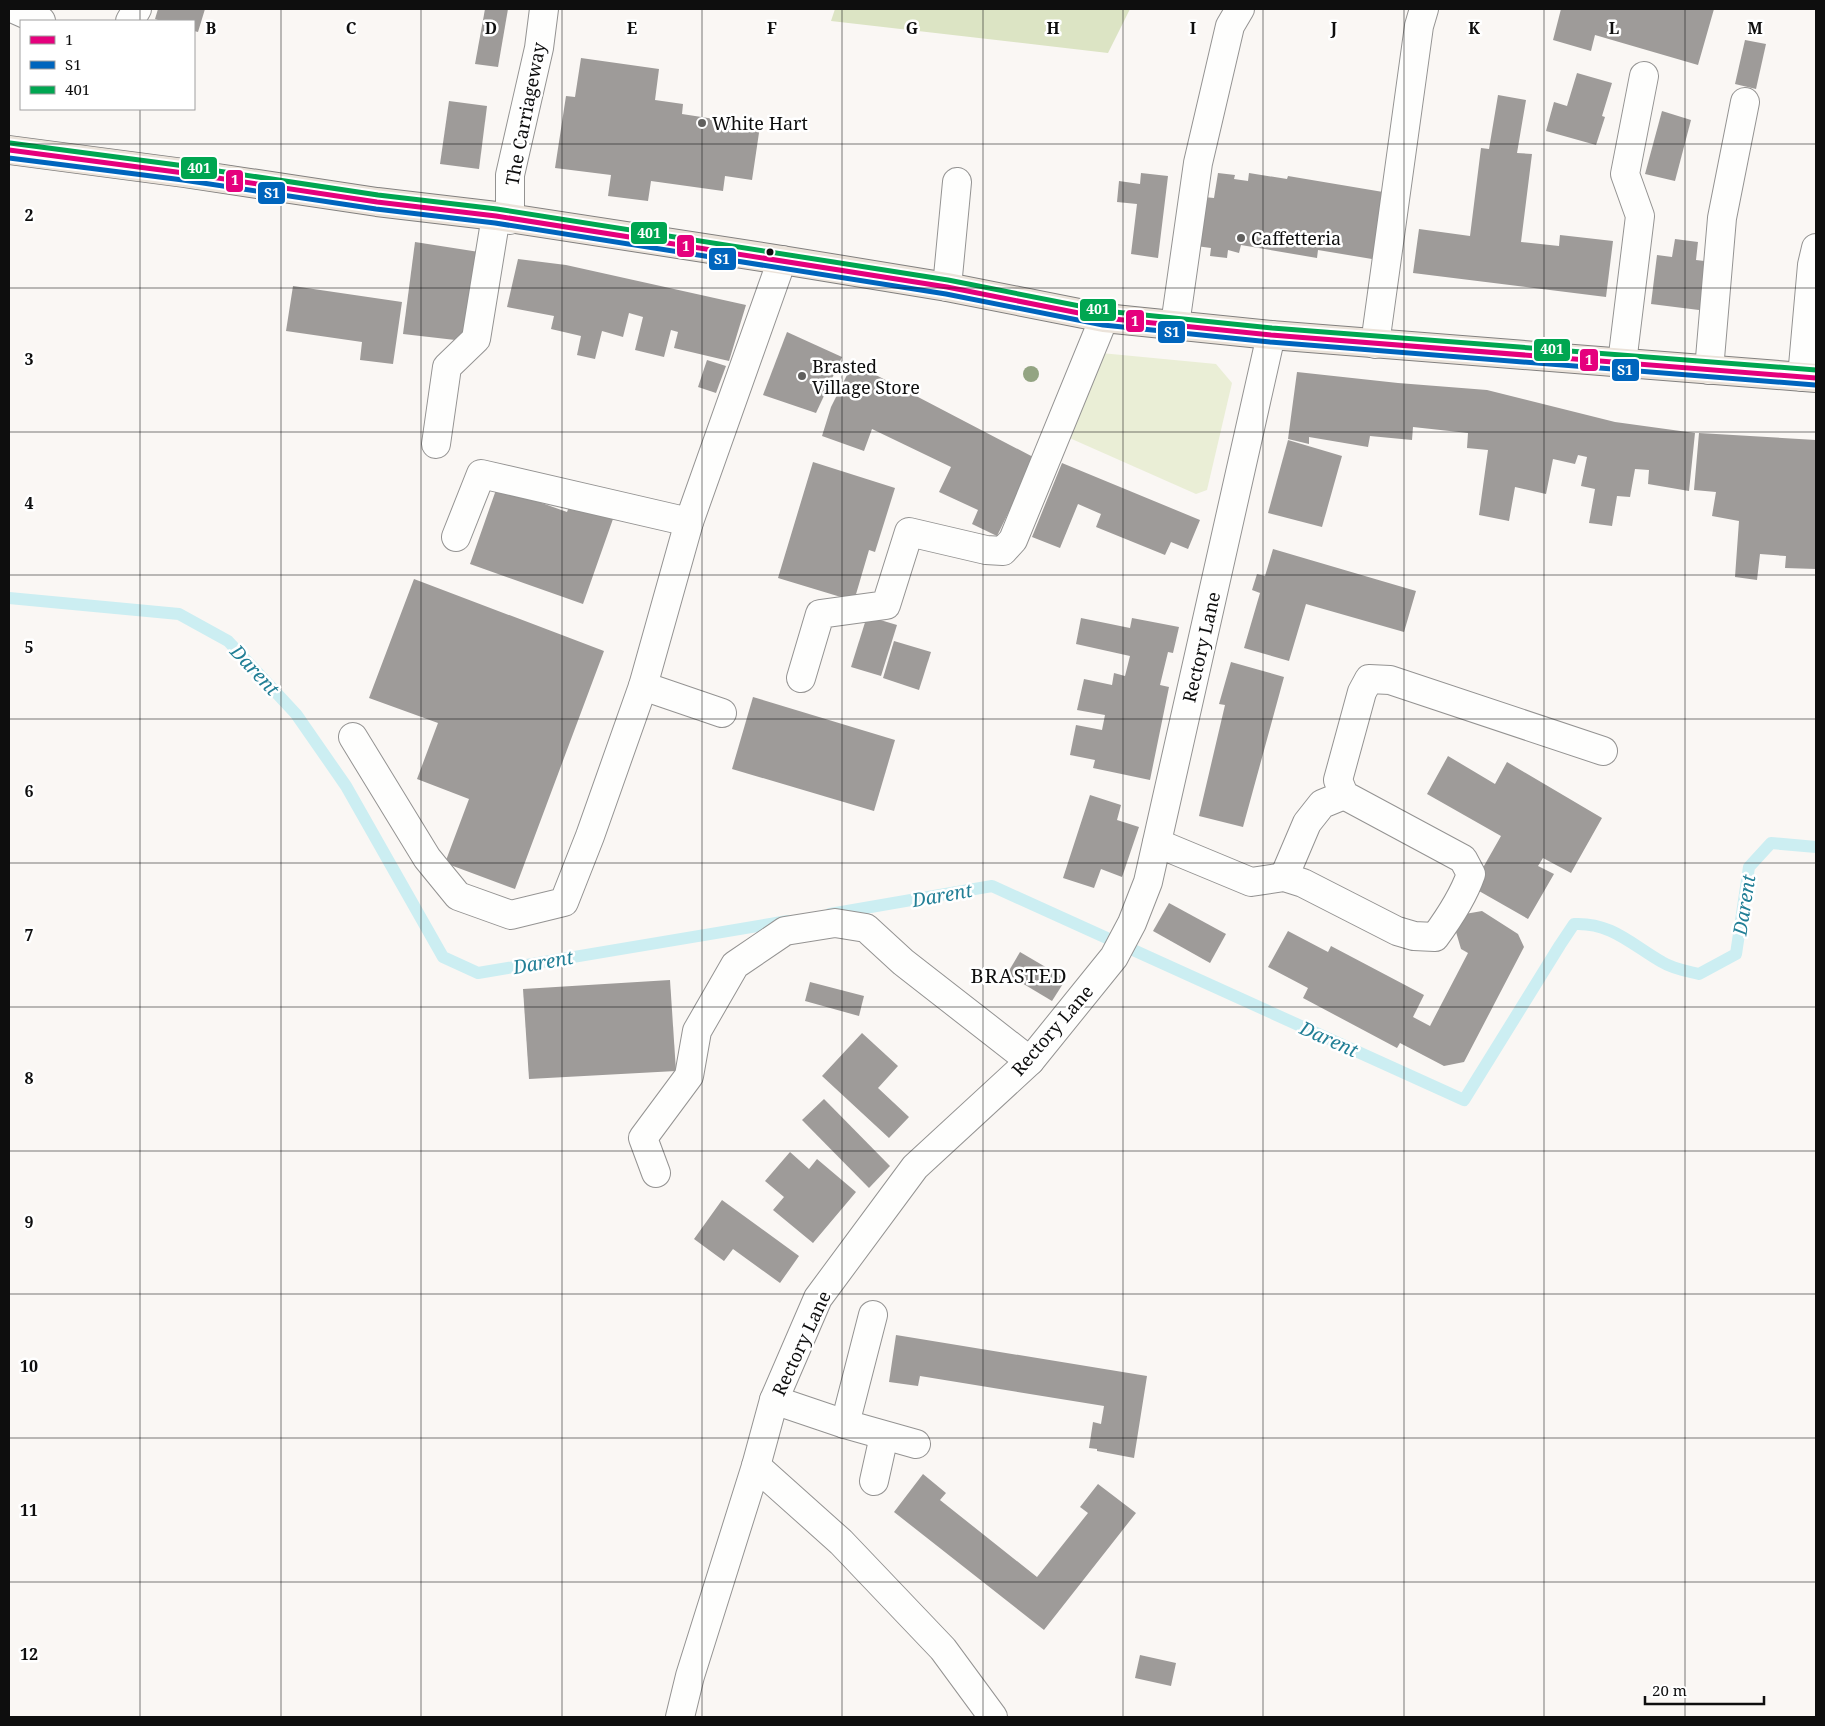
<svg xmlns="http://www.w3.org/2000/svg" width="1825" height="1726" font-family="'Noto Serif',serif">
  <style>
    .green { fill: #eaeed6 }
    .forest { fill: #dce4c4 }
    .lines { fill: none; stroke-linecap: round; stroke-linejoin: round }
    .stream { stroke: #cceef2; stroke-width: 12 }
    .building { fill: #9e9b99 }
    .minor-casing { stroke: #949392; stroke-width: 30 }
    .major-casing { stroke: #82807f; stroke-width: 30 }
    .minor { stroke: #fefefd; stroke-width: 28 }
    .major { stroke: #ebe3da; stroke-width: 28 }
    .bus-1-casing { stroke: #fff; stroke-width: 9 }
    .bus-2-casing { stroke: #fff; stroke-width: 9 }
    .bus-3-casing { stroke: #fff; stroke-width: 9 }
    .bus-1 { stroke: #e5007d; stroke-width: 5 }
    .bus-2 { stroke: #0065bd; stroke-width: 5 }
    .bus-3 { stroke: #00a651; stroke-width: 5 }
    .tree { fill: #93a482 }
    .grid { fill: none; stroke: #0e0e0e; stroke-width: 1; stroke-opacity: 0.55 }
    .poi-dot { fill: #61605e; stroke: #fff; stroke-width: 2 }
    .bus-dot { fill: #0e0e0e; stroke: #fff; stroke-width: 2 }
    .labels { text-anchor: middle; dominant-baseline: central; stroke-width: 5; stroke-linejoin: round; paint-order: stroke }
    .street-label { font-size: 18px; fill: #0e0e0e; stroke: #fff }
    .poi-label { font-size: 18px; fill: #0e0e0e; stroke: #fff; text-anchor: start }
    .water-label { font-size: 19px; font-style: italic; fill: #227f96; stroke: #fff }
    .quarter-label { font-size: 20px; letter-spacing: 1px; fill: #0e0e0e; stroke: #fff }
    .grid-label { font-size: 16px; text-anchor: middle; font-weight: bold; fill: #0e0e0e; stroke: #fff; stroke-width: 5; stroke-linejoin: round; paint-order: stroke }
    .line-badge { stroke: #fff; stroke-width: 2 }
    .badge-label { font-size: 14px; text-anchor: middle; font-weight: bold; fill: #fff }
  </style>
  <rect width="100%" height="100%" fill="#faf7f4"/>
  <polygon class="green" points="1101,353 1216,364 1232,383 1207,490 1196,494 1065,436"/>
  <polygon class="forest" points="835,9 1130,9 1108,53 831,21"/>
  <g class="lines">
    <g class="stream">
      <polyline points="9,598 179,614 228,641 296,714 346,786 443,957 478,973 788,921"/>
      <path d="M830 914 992 886 1464 1100 1560 945 1574 924C1611 922 1632 945 1662 962 1673 969 1687 971 1699 974L1736 954 1749 867 1771 843 1816 847"/>
    </g>
  </g>
  <g class="building">
    <polygon points="158,9 205,9 198,32 194,31 194,21 161,21 155,19"/>
    <polygon points="485,9 508,9 498,67 475,64"/>
    <polygon points="1561,9 1714,9 1698,65 1595,35 1591,51 1553,40"/>
    <polygon points="1745,40 1766,44 1756,89 1735,84"/>
    <polygon points="581,58 659,69 655,100 683,104 682,114 760,126 752,180 725,176 723,191 651,181 648,201 608,196 611,175 555,168 566,96 575,97"/>
    <polygon points="1577,73 1612,83 1602,116 1605,117 1596,145 1546,131 1554,102 1567,106"/>
    <polygon points="1498,95 1526,100 1517,153 1532,154 1521,242 1559,246 1560,235 1613,241 1606,297 1413,273 1419,229 1470,236 1481,148 1489,149"/>
    <polygon points="449,101 487,106 479,169 440,164"/>
    <polygon points="1662,111 1691,120 1675,181 1645,174"/>
    <polygon points="1141,173 1168,176 1158,258 1131,254 1137,204 1117,202 1119,181 1140,184"/>
    <polygon points="1218,173 1235,175 1234,179 1248,181 1249,173 1287,179 1288,176 1389,193 1378,260 1318,250 1317,258 1241,245 1239,253 1228,250 1227,258 1210,256 1211,248 1196,246 1204,197 1214,198"/>
    <polygon points="1675,239 1698,242 1696,260 1713,262 1707,311 1651,304 1657,255 1672,257"/>
    <polygon points="415,242 479,252 464,341 403,334"/>
    <polygon points="518,259 566,265 746,305 729,361 674,348 678,332 671,330 664,357 635,350 643,317 629,313 623,337 602,331 595,359 577,355 581,336 551,329 554,316 507,307"/>
    <polygon points="293,286 402,302 393,364 360,360 362,342 286,331"/>
    <polygon points="787,332 842,357 816,413 763,395"/>
    <polygon points="707,360 726,366 716,393 698,387"/>
    <polygon points="853,363 1035,458 997,536 972,524 978,510 939,492 951,467 872,429 864,451 822,436 831,407"/>
    <polygon points="1297,372 1398,383 1487,390 1615,422 1695,433 1689,491 1648,484 1649,470 1635,469 1630,497 1617,496 1612,526 1589,523 1595,489 1581,486 1587,457 1578,455 1575,464 1553,459 1546,494 1515,487 1509,521 1479,515 1488,450 1467,448 1468,433 1413,427 1412,440 1370,436 1368,447 1309,437 1309,444 1288,439"/>
    <polygon points="1699,433 1816,440 1816,569 1785,568 1786,556 1760,554 1757,580 1735,577 1739,521 1712,516 1716,492 1694,490"/>
    <polygon points="1288,440 1342,456 1322,527 1268,513"/>
    <polygon points="813,462 895,488 875,552 869,550 854,601 778,578"/>
    <polygon points="1062,463 1200,520 1188,549 1171,542 1165,555 1096,527 1101,514 1078,504 1060,548 1032,537"/>
    <polygon points="497,487 567,512 570,504 613,519 583,604 470,564"/>
    <polygon points="1273,549 1416,591 1404,632 1306,604 1289,661 1244,648 1260,593 1252,590 1257,574 1265,576"/>
    <polygon points="414,579 604,651 515,889 445,863 469,799 417,779 438,723 369,698"/>
    <polygon points="867,616 897,625 881,676 851,667"/>
    <polygon points="1081,618 1130,628 1132,618 1179,627 1173,653 1168,652 1160,685 1169,687 1150,780 1093,768 1095,760 1070,755 1076,725 1102,730 1105,715 1077,710 1084,679 1112,685 1114,673 1125,676 1130,656 1076,644"/>
    <polygon points="894,641 931,652 919,690 883,678"/>
    <polygon points="1231,662 1284,677 1243,827 1199,816 1225,705 1219,704"/>
    <polygon points="753,697 895,740 874,811 732,769"/>
    <polygon points="1448,756 1495,784 1507,762 1602,818 1571,873 1543,858 1538,866 1554,874 1528,919 1472,887 1501,836 1427,794"/>
    <polygon points="1090,795 1121,805 1117,820 1139,827 1122,877 1101,869 1094,888 1063,878"/>
    <polygon points="1169,903 1226,934 1210,963 1153,931"/>
    <polygon points="1482,911 1518,934 1524,947 1464,1062 1444,1066 1400,1043 1397,1048 1303,998 1308,988 1268,967 1288,931 1328,952 1331,946 1424,995 1413,1017 1430,1026 1468,953 1461,949 1456,932 1465,914"/>
    <polygon points="1020,952 1066,979 1052,1001 1007,974"/>
    <polygon points="670,980 676,1071 529,1079 523,989"/>
    <polygon points="810,982 864,996 859,1016 805,1001"/>
    <polygon points="862,1033 898,1066 878,1088 909,1117 889,1138 822,1076"/>
    <polygon points="824,1099 890,1166 869,1188 802,1120"/>
    <polygon points="790,1152 809,1169 817,1159 856,1192 813,1243 773,1210 784,1197 765,1181"/>
    <polygon points="722,1200 799,1256 780,1283 733,1249 724,1261 694,1239"/>
    <polygon points="896,1335 1147,1376 1134,1458 1097,1451 1097,1449 1089,1448 1093,1422 1101,1424 1104,1406 920,1376 918,1386 889,1382"/>
    <polygon points="923,1474 946,1493 940,1500 1037,1577 1088,1513 1080,1507 1098,1484 1136,1513 1044,1630 894,1512"/>
    <polygon points="1140,1655 1176,1663 1171,1686 1135,1678"/>
  </g>
  <g class="lines">
    <defs>
      <g id="minor">
        <polyline points="14,9 41,21"/>
        <polyline points="130,21 137,9"/>
        <polyline points="510,220 510,175 539,48 544,9"/>
        <polyline points="947,287 957,182"/>
        <polyline points="1175,325 1198,163 1230,26 1240,9"/>
        <polyline points="1375,344 1419,26 1424,9"/>
        <polyline points="1622,363 1640,216 1625,174 1644,76"/>
        <polyline points="1709,370 1722,218 1745,102"/>
        <polyline points="1802,377 1812,265 1816,248"/>
        <polyline points="436,444 447,367 476,339 496,216"/>
        <polyline points="456,537 481,474 689,522"/>
        <polyline points="801,678 820,614 886,605 909,532 986,550 1003,551 1013,540 1104,318"/>
        <polyline points="643,686 722,713"/>
        <polyline points="353,737 427,858 458,896 511,915 564,902 590,836 643,686 689,522 782,260"/>
        <path d="M1157 843 1251 882 1284 877 1303 883 1397 931 1414 936 1435 937C1449 918 1463 897 1471 874L1463 859 1344 795 1338 780 1362 692 1369 679 1390 680 1603 751"/>
        <polyline points="1284,877 1307,823 1322,804 1344,795"/>
        <polyline points="656,1173 643,1138 689,1076 697,1031 735,965 785,931 835,923 866,928 903,962 1030,1061"/>
        <polyline points="774,1400 845,1424 916,1444"/>
        <polyline points="845,1424 873,1315"/>
        <polyline points="756,1466 841,1542 943,1649 993,1717"/>
        <polyline points="874,1481 884,1436"/>
        <polyline points="680,1717 690,1676 756,1466 774,1400 818,1298 915,1167 1030,1061 1114,957 1132,923 1148,882 1271,335"/>
      </g>
      <polyline id="major" points="9,150 184,173 377,202 496,216 782,260 947,287 1104,318 1271,335 1816,378"/>
    </defs>
    <use href="#minor" class="minor-casing"/>
    <use href="#major" class="major-casing"/>
    <use href="#minor" class="minor"/>
    <use href="#major" class="major"/>
    <defs>
      <polyline id="bus-1" points="9,150 184,173 377,202 496,216 947,287 1104,318 1271,335 1816,378"/>
      <polyline id="bus-2" points="9,158 183,180 376,209 495,223 946,294 1103,325 1270,342 1815,385"/>
      <polyline id="bus-3" points="10,143 185,166 378,195 497,209 948,280 1105,311 1272,328 1816,370"/>
    </defs>
    <use href="#bus-1" class="bus-1-casing"/>
    <use href="#bus-2" class="bus-2-casing"/>
    <use href="#bus-3" class="bus-3-casing"/>
    <use href="#bus-1" class="bus-1"/>
    <use href="#bus-2" class="bus-2"/>
    <use href="#bus-3" class="bus-3"/>
  </g>
  <circle class="tree" cx="1031" cy="374" r="8"/>
  <path class="grid" d="M140 9V21M281 9V1717M421 9V1717M562 9V1717M702 9V1717M842 9V1717M983 9V1717M1123 9V1717M1263 9V1717M1404 9V1717M1544 9V1717M1685 9V1717M140 109V1717M9 144H1816M9 288H1816M9 432H1816M9 575H1816M9 719H1816M9 863H1816M9 1007H1816M9 1151H1816M9 1294H1816M9 1438H1816M9 1582H1816"/>
  <g class="poi-dot">
    <circle cx="702" cy="123" r="5"/>
    <circle cx="1241" cy="238" r="5"/>
    <circle cx="802" cy="376" r="5"/>
  </g>
  <circle class="bus-dot" cx="770" cy="252" r="4.5"/>
  <g class="labels">
    <g class="street-label">
      <text transform="translate(525 114) rotate(-79)">The Carriageway</text>
      <text transform="translate(1201 647) rotate(-77)">Rectory Lane</text>
      <text transform="translate(1052 1030) rotate(-49)">Rectory Lane</text>
      <text transform="translate(801 1343) rotate(-65)">Rectory Lane</text>
    </g>
    <g class="poi-label">
      <text x="712" y="123">White Hart</text>
      <text x="1251" y="238">Caffetteria</text>
      <text x="812" y="366">Brasted<tspan x="812" dy="21">Village Store</tspan></text>
    </g>
    <g class="water-label">
      <text transform="translate(255 670) rotate(47)">Darent</text>
      <text transform="translate(942 895) rotate(-10)">Darent</text>
      <text transform="translate(1744 905) rotate(-81)">Darent</text>
      <text transform="translate(543 962) rotate(-10)">Darent</text>
      <text transform="translate(1329 1039) rotate(24)">Darent</text>
    </g>
    <g class="quarter-label">
      <text x="1019" y="975">BRASTED</text>
    </g>
  </g>
  <g class="grid-label">
    <text x="211" y="34">B</text>
    <text x="351" y="34">C</text>
    <text x="491" y="34">D</text>
    <text x="632" y="34">E</text>
    <text x="772" y="34">F</text>
    <text x="912" y="34">G</text>
    <text x="1053" y="34">H</text>
    <text x="1193" y="34">I</text>
    <text x="1334" y="34">J</text>
    <text x="1474" y="34">K</text>
    <text x="1614" y="34">L</text>
    <text x="1755" y="34">M</text>
    <text x="29" y="221">2</text>
    <text x="29" y="365">3</text>
    <text x="29" y="509">4</text>
    <text x="29" y="653">5</text>
    <text x="29" y="797">6</text>
    <text x="29" y="941">7</text>
    <text x="29" y="1084">8</text>
    <text x="29" y="1228">9</text>
    <text x="29" y="1372">10</text>
    <text x="29" y="1516">11</text>
    <text x="29" y="1660">12</text>
  </g>
  <g class="line-badge">
    <rect x="180" y="156" width="38" height="24" rx="5" fill="#00a651"/>
    <rect x="225" y="169" width="19" height="24" rx="5" fill="#e5007d"/>
    <rect x="257" y="181" width="29" height="24" rx="5" fill="#0065bd"/>
    <rect x="630" y="221" width="38" height="24" rx="5" fill="#00a651"/>
    <rect x="676" y="234" width="19" height="24" rx="5" fill="#e5007d"/>
    <rect x="708" y="247" width="29" height="24" rx="5" fill="#0065bd"/>
    <rect x="1079" y="298" width="38" height="24" rx="5" fill="#00a651"/>
    <rect x="1125" y="309" width="20" height="24" rx="5" fill="#e5007d"/>
    <rect x="1157" y="320" width="29" height="24" rx="5" fill="#0065bd"/>
    <rect x="1533" y="338" width="38" height="24" rx="5" fill="#00a651"/>
    <rect x="1579" y="348" width="20" height="24" rx="5" fill="#e5007d"/>
    <rect x="1611" y="358" width="29" height="24" rx="5" fill="#0065bd"/>
  </g>
  <g class="badge-label">
    <text x="199" y="173">401</text>
    <text x="235" y="185">1</text>
    <text x="272" y="198">S1</text>
    <text x="649" y="238">401</text>
    <text x="686" y="251">1</text>
    <text x="722" y="264">S1</text>
    <text x="1098" y="314">401</text>
    <text x="1135" y="326">1</text>
    <text x="1172" y="337">S1</text>
    <text x="1552" y="354">401</text>
    <text x="1589" y="365">1</text>
    <text x="1625" y="375">S1</text>
  </g>
  <rect width="1825" height="1726" fill="none" stroke="#0e0e0e" stroke-width="20"/>
  <rect x="20" y="20" width="175" height="90" fill="#ffffff" stroke="#9f9f9f"/>
  <rect x="30" y="36" width="25" height="8" fill="#e5007d" stroke="#9f9f9f"/>
  <text x="65" y="45" font-size="15" fill="#0e0e0e">1</text>
  <rect x="30" y="61" width="25" height="8" fill="#0065bd" stroke="#9f9f9f"/>
  <text x="65" y="70" font-size="15" fill="#0e0e0e">S1</text>
  <rect x="30" y="86" width="25" height="8" fill="#00a651" stroke="#9f9f9f"/>
  <text x="65" y="95" font-size="15" fill="#0e0e0e">401</text>
  <path d="M1645 1696v8h119v-8" fill="none" stroke="#0e0e0e" stroke-width="2.5"/>
  <text x="1652" y="1696" font-size="15" fill="#0e0e0e" stroke="#ffffff" stroke-width="4" paint-order="stroke">20 m</text>
</svg>
